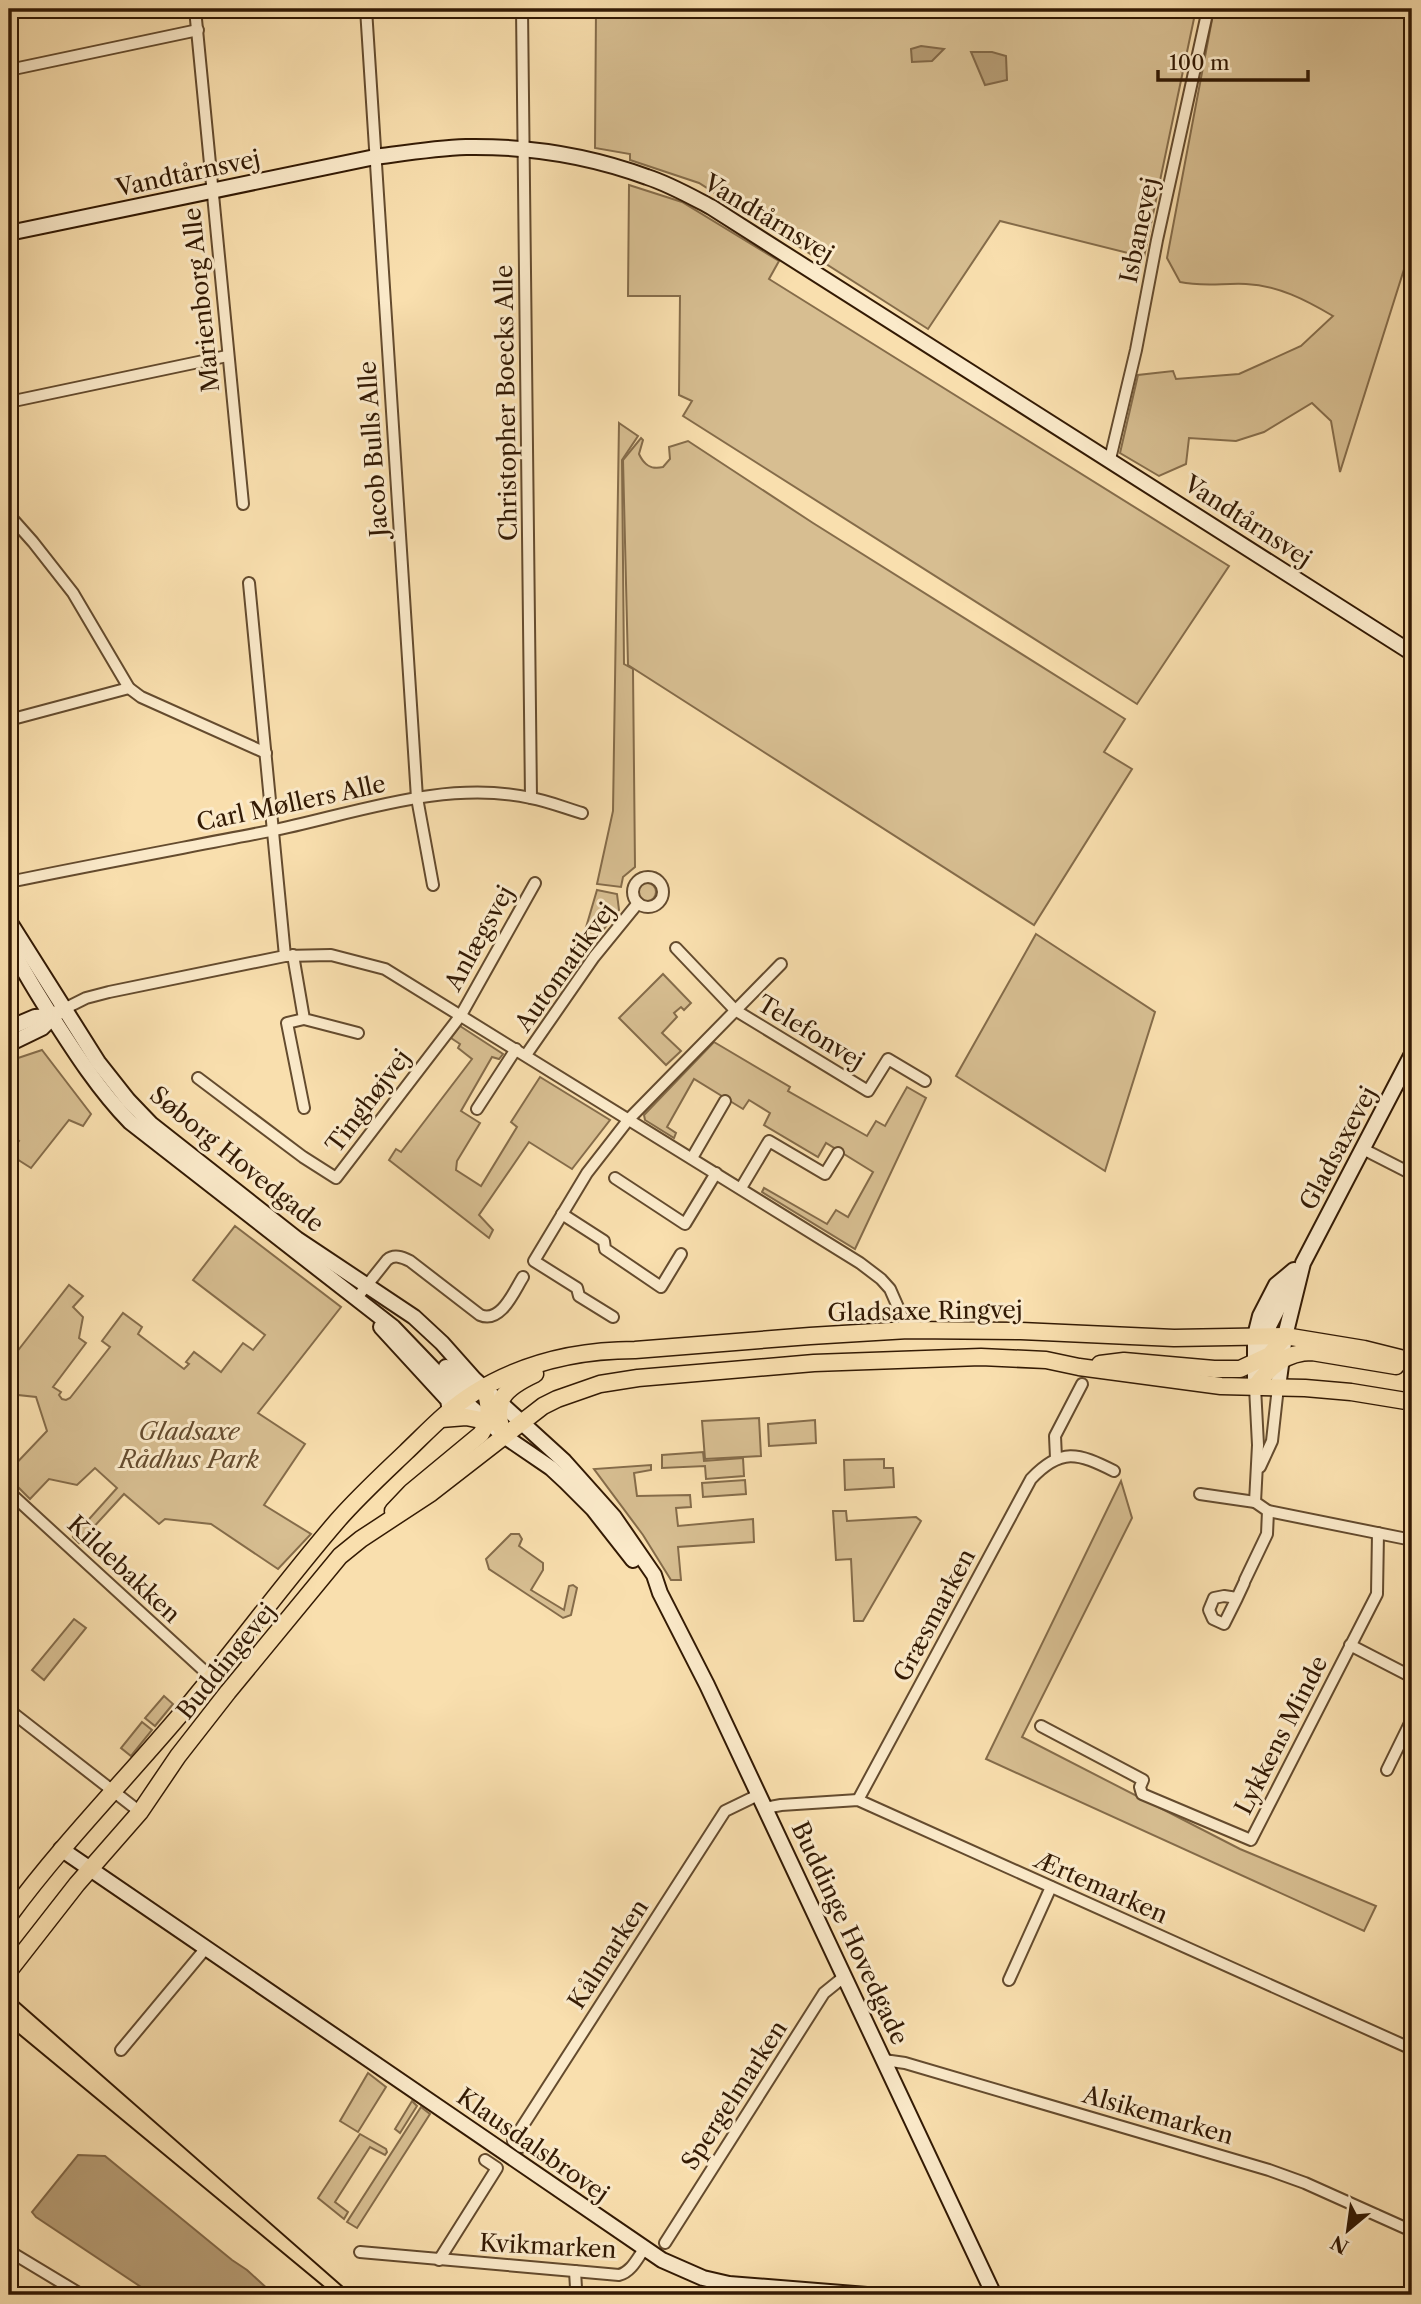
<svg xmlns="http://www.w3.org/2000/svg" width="1421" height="2304" font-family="'Libre Caslon Text',serif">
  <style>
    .green { fill: #d7be91; stroke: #856c4a; stroke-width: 2 }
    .water { fill: #b69c74; stroke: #826847; stroke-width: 2 }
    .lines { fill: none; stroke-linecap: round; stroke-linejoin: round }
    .street-casing { stroke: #644b2e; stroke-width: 14 }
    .secondary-casing { stroke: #331a04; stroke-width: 18 }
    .primary-casing { stroke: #331a04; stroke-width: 19 }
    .street { stroke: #fbeaca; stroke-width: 10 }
    .secondary { stroke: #fbeaca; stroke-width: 14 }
    .primary { stroke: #f9dfae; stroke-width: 16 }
    .tram { stroke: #331a04; stroke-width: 2 }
    .labels { text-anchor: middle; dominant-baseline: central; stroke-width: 6; stroke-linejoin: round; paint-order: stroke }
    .street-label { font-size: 24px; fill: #331a04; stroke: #fbeaca }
    .park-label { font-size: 24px; font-style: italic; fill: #644b2e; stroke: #fbeaca }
  </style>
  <rect width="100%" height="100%" fill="#f9dfae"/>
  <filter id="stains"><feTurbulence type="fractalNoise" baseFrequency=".00286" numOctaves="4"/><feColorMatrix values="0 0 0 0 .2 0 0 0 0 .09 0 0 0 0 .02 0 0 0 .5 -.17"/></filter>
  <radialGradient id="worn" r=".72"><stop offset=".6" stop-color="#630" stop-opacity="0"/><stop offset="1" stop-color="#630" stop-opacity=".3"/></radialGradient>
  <g class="green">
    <polygon points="596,9 1196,9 1144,257 1000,221 928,329 699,183 630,160 630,154 595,148"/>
    <path d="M1214 9H1412V244L1340 472 1331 421 1312 403 1264 432 1236 441 1189 438 1186 464 1159 476 1120 453 1138 375 1173 371 1176 379 1239 374 1301 346 1333 316C1306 300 1277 285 1246 284 1223 283 1202 287 1180 282L1167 258Z"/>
    <polygon points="629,185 682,202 779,261 769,279 1229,566 1137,704 683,416 692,401 679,395 680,296 628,296"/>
    <polygon points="619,423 638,436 622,460 624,664 633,669 633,672 635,867 623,877 621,887 597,884 613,811"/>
    <path d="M641 438 643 440 639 454C644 465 651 470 663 467L670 459 669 447 688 441 813 523 1125 719 1104 752 1132 769 1034 925 628 665 623 460Z"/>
    <circle cx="647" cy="892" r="9"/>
    <polygon points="597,890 617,894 619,910 569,973 582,941"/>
    <polygon points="1036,934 1155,1012 1105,1171 956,1076"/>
    <polygon points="663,974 691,1003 684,1010 681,1007 674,1013 677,1017 662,1033 681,1051 666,1065 619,1018"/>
    <polygon points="460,1026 503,1054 499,1059 492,1057 461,1111 480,1123 457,1161 456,1170 481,1186 517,1127 511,1122 540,1077 610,1120 572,1169 529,1142 479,1215 493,1230 489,1238 389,1160 396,1149 401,1152 472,1059 458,1048 460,1044 451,1038"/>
    <polygon points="714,1042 790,1087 788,1091 867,1136 876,1121 885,1126 907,1087 926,1098 855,1249 762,1192 764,1188 827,1224 836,1210 848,1217 873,1172 826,1143 818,1157 764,1125 770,1113 749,1100 743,1109 694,1079 667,1127 676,1133 674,1138 645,1120 644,1115"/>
    <polygon points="42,1050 91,1114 83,1126 69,1120 31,1168 9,1154 19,1141 9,1133 9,1061"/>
    <polygon points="235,1226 341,1307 258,1413 305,1444 264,1505 311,1534 278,1569 211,1524 165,1519 159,1524 124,1494 79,1543 73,1537 117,1488 95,1468 77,1485 49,1479 30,1499 9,1478 9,1471 47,1431 36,1397 9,1394 9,1362 69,1285 83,1296 73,1307 83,1317 79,1338 86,1343 53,1387 61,1392 59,1395 62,1399 66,1400 70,1398 110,1347 102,1341 123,1313 142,1327 138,1334 184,1369 189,1364 186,1362 194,1352 221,1372 243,1343 253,1350 265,1335 193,1280"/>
    <polygon points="759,1418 761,1456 705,1459 702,1421"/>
    <polygon points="815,1420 816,1443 769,1446 768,1424"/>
    <polygon points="703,1452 704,1461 743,1458 744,1476 706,1479 705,1466 662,1468 662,1455"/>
    <polygon points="884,1459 884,1468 893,1468 894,1487 845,1490 844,1460"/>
    <polygon points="651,1465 651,1470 634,1473 637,1496 690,1495 691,1507 676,1508 678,1526 753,1519 754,1542 678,1547 681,1580 671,1580 643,1535 594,1469"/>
    <polygon points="745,1480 746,1494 703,1497 702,1483"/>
    <polygon points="1121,1481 1132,1518 1022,1737 1240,1849 1376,1906 1364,1931 986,1759"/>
    <polygon points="833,1511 846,1511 847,1521 916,1517 921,1521 863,1621 854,1621 851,1559 836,1560"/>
    <polygon points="511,1534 519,1534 522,1539 519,1546 543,1563 543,1570 531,1590 564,1610 569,1586 573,1585 577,1588 571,1615 563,1618 489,1569 486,1559"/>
    <polygon points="74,1619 86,1628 44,1680 32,1670"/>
    <polygon points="164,1696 173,1704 155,1726 145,1718"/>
    <polygon points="142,1722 152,1730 131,1756 121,1748"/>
    <polygon points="368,2073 386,2087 358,2132 340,2121"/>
    <polygon points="412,2101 417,2106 400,2133 395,2129"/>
    <polygon points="421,2107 430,2114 357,2228 347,2222"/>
    <polygon points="360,2134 386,2149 387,2152 385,2155 370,2147 335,2202 348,2212 344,2219 318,2198"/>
  </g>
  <g class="water">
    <polygon points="921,46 944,49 932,61 912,62 911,49"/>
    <polygon points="971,52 992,52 1006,56 1007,80 985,85"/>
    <polygon points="78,2155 105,2156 232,2260 247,2270 271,2292 270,2295 153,2295 36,2217 32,2212"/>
  </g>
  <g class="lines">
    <defs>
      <g id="street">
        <polyline points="195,9 243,504"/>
        <polyline points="366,9 417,798 433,885"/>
        <polyline points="522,9 531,798"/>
        <polyline points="9,70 198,30"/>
        <polyline points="9,402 227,356"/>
        <polyline points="1110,459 1136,350 1157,240 1208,9"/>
        <polyline points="9,515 33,542 73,593 129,688 141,697 266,753"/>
        <polyline points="249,583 285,956"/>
        <polyline points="9,720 129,688"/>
        <circle cx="648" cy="892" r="15"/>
        <path d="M9 882C96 864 183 848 270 831 354 814 444 779 531 798 548 801 565 808 582 813"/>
        <polyline points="676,948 735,1010 868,1091 888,1059 925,1081"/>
        <polyline points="293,955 304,1019 358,1033"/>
        <polyline points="64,1009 86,998 109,992 285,956 331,955 385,969 860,1263 881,1279 890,1289 908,1330"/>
        <polyline points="526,1055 594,957 638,903"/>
        <polyline points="198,1078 303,1157 336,1178 461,1015 535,883"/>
        <polyline points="304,1108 287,1023 304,1019"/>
        <polyline points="477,1109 516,1049"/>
        <polyline points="1363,1149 1412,1174"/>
        <polyline points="692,1158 725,1101"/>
        <polyline points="615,1178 685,1224 716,1173"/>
        <polyline points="741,1188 769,1141 825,1174 838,1153"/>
        <polyline points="562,1214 604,1241 605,1249 661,1287 681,1254"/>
        <path d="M356 1299 387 1260C394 1254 402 1257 410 1261L480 1315C501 1324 514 1291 523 1277"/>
        <polyline points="613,1317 579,1296 577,1288 534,1261 587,1173 629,1119 781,964"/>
        <polyline points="1255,1387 1258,1445 1255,1502 1268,1511 1412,1540"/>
        <polyline points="1056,1458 1055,1436 1082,1384"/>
        <polyline points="1260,1467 1272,1441 1278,1387"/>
        <polyline points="9,1492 211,1677"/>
        <polyline points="1200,1494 1255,1502"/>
        <polyline points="1245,1580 1267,1534 1268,1511"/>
        <polyline points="1237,1598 1224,1624 1213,1619 1209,1610 1214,1598 1224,1596 1237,1598 1244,1583"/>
        <polyline points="1350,1645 1412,1677"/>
        <polyline points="9,1710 140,1812"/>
        <polyline points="1041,1726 1143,1780 1140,1787 1142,1794 1251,1840 1377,1594 1378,1533"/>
        <polyline points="1387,1770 1412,1719"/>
        <path d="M858 1800 1031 1479C1061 1447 1078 1453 1114 1471"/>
        <polyline points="765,1808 781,1805 858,1800 1412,2049"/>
        <polyline points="1009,1980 1051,1887"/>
        <polyline points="121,2050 206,1948"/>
        <polyline points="884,2060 905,2063 1269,2170 1305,2183 1412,2231"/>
        <polyline points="521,2147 513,2141 725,1811 758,1795"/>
        <polyline points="665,2243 824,1993 845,1976"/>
        <polyline points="9,2251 82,2295"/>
        <path d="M360 2252 619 2275C631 2272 637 2259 644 2249"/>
        <polyline points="439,2260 497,2168 485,2160"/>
        <polyline points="575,2271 576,2288 578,2295"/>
      </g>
      <g id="secondary">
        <path d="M9 233 375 157C405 153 436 148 466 147 527 146 590 156 647 177 669 184 690 196 711 207L1412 653"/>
        <polyline points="9,921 98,1062 128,1100 151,1124 297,1239 414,1317 442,1343 474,1379 564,1461 614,1517 654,1575 660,1593 707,1685 994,2295"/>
        <path d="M9 942C20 966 35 990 49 1012 74 1051 98 1089 130 1122L393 1327 464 1401 504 1436 551 1468 565 1481 593 1509 633 1560"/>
        <polyline points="9,1028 35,1017 52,1016"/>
        <polyline points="9,1044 42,1028 57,1013"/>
        <polyline points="381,1327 448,1400 450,1411"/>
        <polyline points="1268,1347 1269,1326 1293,1279"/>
        <polyline points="446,1367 472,1395"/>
        <polyline points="1255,1387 1255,1336 1260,1316 1276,1285 1294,1270"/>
        <polyline points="1278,1387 1285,1336 1303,1263 1412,1054"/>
        <polyline points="61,1849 662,2260 703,2278 729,2284 867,2295"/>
      </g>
      <g id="primary">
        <polyline points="1100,1364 1124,1361 1214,1369 1240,1369 1270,1355 1285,1336"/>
        <path d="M1255 1387C1269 1367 1286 1352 1312 1352L1396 1366"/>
        <polyline points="441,1419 466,1417 496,1423"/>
        <path d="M504 1436C491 1401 503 1389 535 1374"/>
        <path d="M393 1511 411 1492 481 1434C491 1418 490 1404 484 1388"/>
        <path d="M9 1916C65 1840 131 1774 191 1702 241 1642 287 1579 338 1520 359 1496 383 1474 406 1452 427 1432 448 1409 474 1393 524 1362 577 1350 635 1350L810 1336 908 1330 1021 1331 1174 1338 1285 1336 1364 1349 1412 1361"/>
        <polyline points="9,1971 77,1884 140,1812 178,1756 228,1692 340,1556 361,1539 431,1493 543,1406 557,1399 600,1384 638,1378 814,1363 981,1357 1046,1360 1079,1367 1221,1386 1305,1388 1351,1392 1412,1402"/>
      </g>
    </defs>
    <use href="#street" class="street-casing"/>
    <use href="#secondary" class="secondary-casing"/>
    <use href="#primary" class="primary-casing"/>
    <use href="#street" class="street"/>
    <use href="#secondary" class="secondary"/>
    <use href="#primary" class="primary"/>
    <g class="tram">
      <polyline points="9,1994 352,2295"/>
      <polyline points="9,2026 334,2295"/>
    </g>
  </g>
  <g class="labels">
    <g class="street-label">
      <text transform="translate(188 173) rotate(-12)">Vandtårnsvej</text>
      <text transform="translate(769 218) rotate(31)">Vandtårnsvej</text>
      <text transform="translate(1139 230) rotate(-78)">Isbanevej</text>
      <text transform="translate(201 300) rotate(-96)">Marienborg Alle</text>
      <text transform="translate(506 403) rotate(-91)">Christopher Boecks Alle</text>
      <text transform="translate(373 449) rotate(-94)">Jacob Bulls Alle</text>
      <text transform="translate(1248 521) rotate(33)">Vandtårnsvej</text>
      <text transform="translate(291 803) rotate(-12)">Carl Møllers Alle</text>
      <text transform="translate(479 938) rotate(-61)">Anlægsvej</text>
      <text transform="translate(565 967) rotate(-54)">Automatikvej</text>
      <text transform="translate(811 1032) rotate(31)">Telefonvej</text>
      <text transform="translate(368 1101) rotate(-53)">Tinghøjvej</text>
      <text transform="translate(1338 1148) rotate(-62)">Gladsaxevej</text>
      <text transform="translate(237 1159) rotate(39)">Søborg Hovedgade</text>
      <text transform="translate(925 1311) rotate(-1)">Gladsaxe Ringvej</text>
      <text transform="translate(124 1569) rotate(43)">Kildebakken</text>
      <text transform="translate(934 1615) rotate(-62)">Græsmarken</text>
      <text transform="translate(226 1661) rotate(-51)">Buddingevej</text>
      <text transform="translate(1281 1735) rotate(-63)">Lykkens Minde</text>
      <text transform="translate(1101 1887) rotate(24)">Ærtemarken</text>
      <text transform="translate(850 1933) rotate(65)">Buddinge Hovedgade</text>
      <text transform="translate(608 1954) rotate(-57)">Kålmarken</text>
      <text transform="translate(734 2095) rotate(-57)">Spergelmarken</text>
      <text transform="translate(1158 2115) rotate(16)">Alsikemarken</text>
      <text transform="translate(533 2145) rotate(35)">Klausdalsbrovej</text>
      <text transform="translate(548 2246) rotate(3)">Kvikmarken</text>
    </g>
    <g class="park-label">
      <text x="189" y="1431">Gladsaxe<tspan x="189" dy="28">Rådhus Park</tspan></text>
    </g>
  </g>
  <rect width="1421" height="2304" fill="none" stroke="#f9dfae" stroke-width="35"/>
  <rect x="10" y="10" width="1400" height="2283" fill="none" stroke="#331a04" stroke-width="3.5"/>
  <rect x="18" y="18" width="1386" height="2269" fill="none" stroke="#331a04" stroke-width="2"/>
  <g transform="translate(1348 2230) rotate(209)" stroke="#fbeaca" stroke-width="5" paint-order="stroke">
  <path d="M0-5L12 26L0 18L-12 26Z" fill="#331a04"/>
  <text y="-10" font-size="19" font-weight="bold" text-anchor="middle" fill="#331a04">N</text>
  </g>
  <path d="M1158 70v10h150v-10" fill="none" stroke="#331a04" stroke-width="3.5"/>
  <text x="1169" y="70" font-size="21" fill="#331a04" stroke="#fbeaca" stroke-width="5" paint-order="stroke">100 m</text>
  <rect width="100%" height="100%" filter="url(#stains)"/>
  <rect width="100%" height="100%" fill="url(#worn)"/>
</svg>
